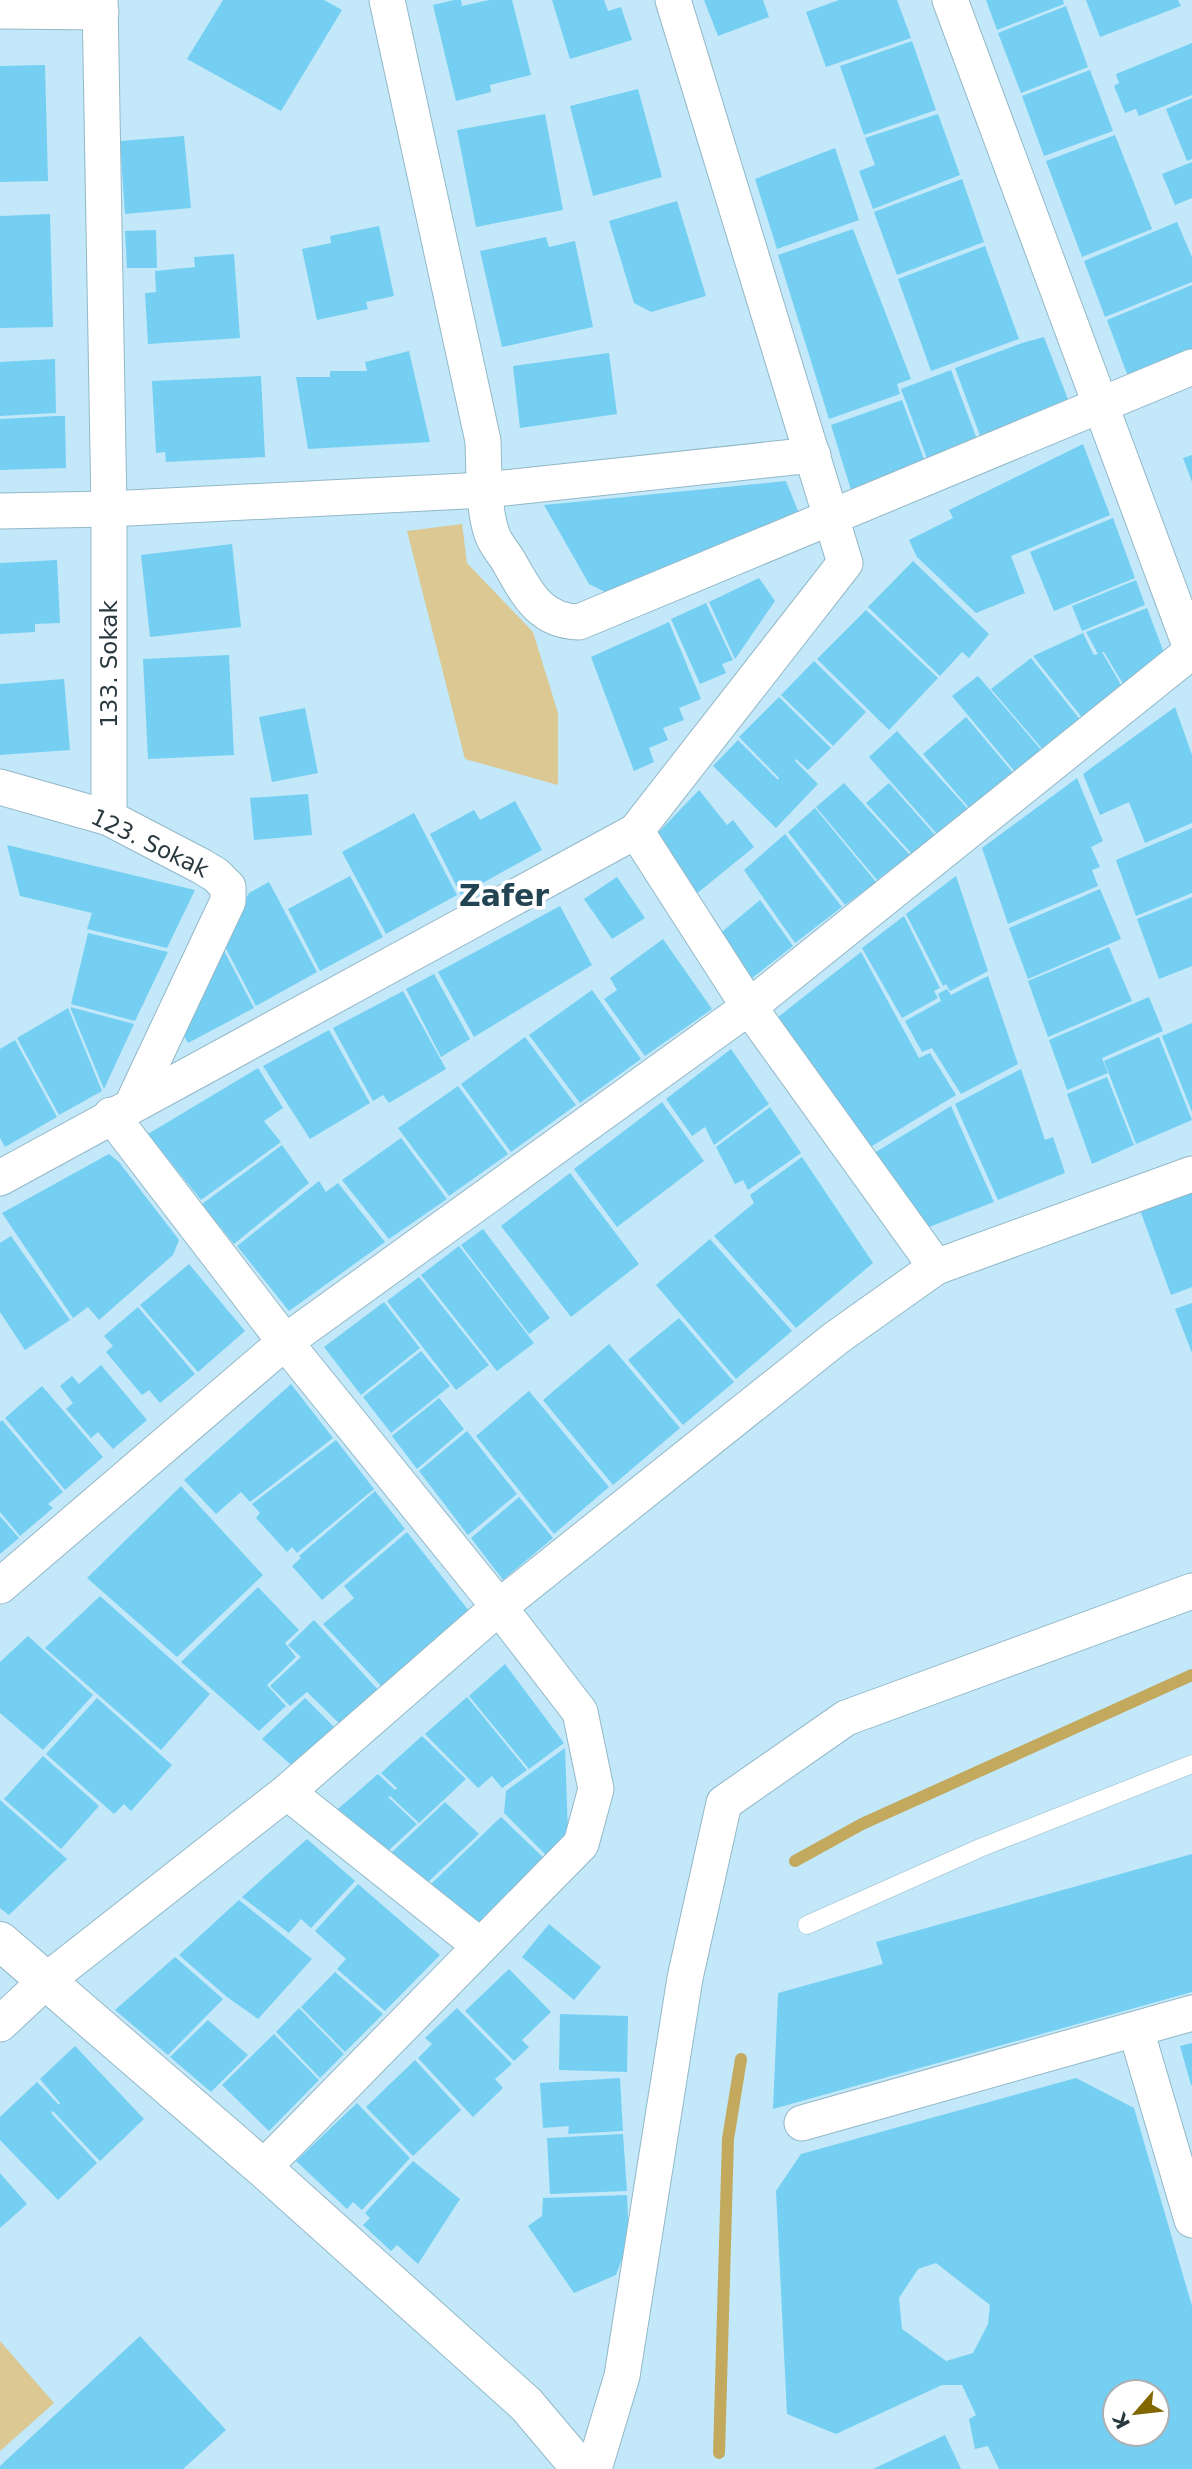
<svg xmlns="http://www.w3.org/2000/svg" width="1192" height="2469" font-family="'DejaVu Sans',sans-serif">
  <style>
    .green { fill: #dbc892 }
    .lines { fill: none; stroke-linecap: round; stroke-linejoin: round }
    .stream { stroke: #c2a95e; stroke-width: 12 }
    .building { fill: #75cff2; fill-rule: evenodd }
    .service-casing { stroke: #93b8c8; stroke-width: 19 }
    .minor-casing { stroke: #93b8c8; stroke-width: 37 }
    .tertiary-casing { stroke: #93b8c8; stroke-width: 40 }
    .service { stroke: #fff; stroke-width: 18 }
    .minor { stroke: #fff; stroke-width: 35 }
    .tertiary { stroke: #fff; stroke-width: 38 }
    .labels { text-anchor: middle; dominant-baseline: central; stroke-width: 7; stroke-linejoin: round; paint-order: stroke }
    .street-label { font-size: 23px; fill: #2a3940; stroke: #fff }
    .district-label { font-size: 30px; font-weight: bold; fill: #234553; stroke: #fff }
  </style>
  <rect width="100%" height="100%" fill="#c2e8f9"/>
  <g class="green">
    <polygon points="462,524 467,563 533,632 558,713 558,785 465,759 407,531"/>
    <polygon points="0,2341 54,2403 0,2451"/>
  </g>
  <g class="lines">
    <g class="stream">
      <polyline points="795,1861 862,1824 1192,1675"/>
      <polyline points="719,2453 728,2139 741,2059"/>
    </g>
  </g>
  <g class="building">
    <polygon points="223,0 324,0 342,10 281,111 187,59"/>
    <polygon points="454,0 461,0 462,6 489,0 512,0 531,75 490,85 491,92 456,101 433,5"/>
    <polygon points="552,0 604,0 608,11 621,7 632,40 570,59"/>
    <polygon points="704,0 763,0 769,17 718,36"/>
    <polygon points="839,0 897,0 911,38 826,67 806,12"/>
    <polygon points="986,0 1063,0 1064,4 997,30"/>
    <polygon points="1086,0 1178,0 1181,6 1100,37"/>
    <polygon points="1066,6 1088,67 1021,93 998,33"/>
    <polygon points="912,41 936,110 864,135 840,66"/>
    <polygon points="1192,43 1192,95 1139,116 1136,109 1125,113 1114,86 1119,83 1116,74"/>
    <polygon points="45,65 48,181 0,182 0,66"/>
    <polygon points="1090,70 1113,131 1044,156 1022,96"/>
    <polygon points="638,89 662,177 593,196 570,106"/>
    <polygon points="1192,98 1192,159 1187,161 1166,109"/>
    <polygon points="545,114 563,210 476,227 457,130"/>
    <polygon points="938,114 960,175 873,209 859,171 875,165 865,138"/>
    <polygon points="1115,135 1152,229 1082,257 1046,161"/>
    <polygon points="184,136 191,208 125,214 120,141"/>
    <polygon points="835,148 859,220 777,249 755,179"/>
    <polygon points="1192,162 1192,198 1175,205 1162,174"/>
    <polygon points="962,179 984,242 897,275 874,212"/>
    <polygon points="677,201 706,296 651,312 634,303 609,221"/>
    <polygon points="50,214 53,327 0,328 0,216"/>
    <polygon points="1177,222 1192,257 1192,282 1105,317 1084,261"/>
    <polygon points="379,226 394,296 366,302 368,309 317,320 302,249 331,243 330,236"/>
    <polygon points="853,229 911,379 897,384 900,394 829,419 778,255"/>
    <polygon points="156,230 157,268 127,268 125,231"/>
    <polygon points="546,237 549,247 575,241 593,327 502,347 480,251"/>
    <polygon points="985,246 1019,339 931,371 898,279"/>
    <polygon points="234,254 240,338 148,344 145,293 156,292 155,271 195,267 194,257"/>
    <polygon points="1192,285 1192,357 1130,382 1107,320"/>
    <polygon points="1044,337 1071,407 982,441 955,368 1022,343"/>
    <polygon points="409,351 430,442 308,449 296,377 330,377 330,371 367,371 365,362"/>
    <polygon points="609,353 617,414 520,428 513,366"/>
    <polygon points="55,359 56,413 0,416 0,362"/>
    <polygon points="951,370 978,442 928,461 901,389"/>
    <polygon points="261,376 265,457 166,462 165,452 156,453 152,381"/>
    <polygon points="902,400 925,462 851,490 831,425"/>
    <polygon points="56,416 65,416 66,468 0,470 0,419"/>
    <polygon points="1083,444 1110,515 1011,556 1025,593 976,613 917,557 909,540 953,518 949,510"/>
    <polygon points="1192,455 1192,482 1183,458"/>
    <polygon points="786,481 802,521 615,597 589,584 544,505"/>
    <polygon points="1113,518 1135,578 1054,611 1030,552"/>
    <polygon points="232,544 241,627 150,637 141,555"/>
    <polygon points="57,560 60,623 35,624 35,632 0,634 0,563"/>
    <polygon points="913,561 989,634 969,658 962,652 940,676 868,607"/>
    <polygon points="759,578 775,601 735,659 709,602"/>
    <polygon points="1136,580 1145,605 1082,631 1072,606"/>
    <polygon points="706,603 733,660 722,664 726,673 700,684 671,619"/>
    <polygon points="1147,608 1166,658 1126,689 1104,652 1102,652 1124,690 1084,720 1033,656 1083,633 1094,655 1098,654 1086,632"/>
    <polygon points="866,610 938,678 889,730 817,659"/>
    <polygon points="669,622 701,699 679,708 684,720 663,728 668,740 649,748 654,762 634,771 591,657"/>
    <polygon points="229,655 234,755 148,759 143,659"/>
    <polygon points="1031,658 1082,722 1045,752 991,689"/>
    <polygon points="814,661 866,712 833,746 781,695"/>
    <polygon points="978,676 1043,752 1016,773 952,696"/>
    <polygon points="64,679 70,750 0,755 0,684"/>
    <polygon points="779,697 831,748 808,770 796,759 795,761 818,784 776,828 713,766 738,740 778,780 779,778 739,737"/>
    <polygon points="1175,707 1192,755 1192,823 1145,843 1129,802 1100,815 1083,774"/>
    <polygon points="305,708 318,773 272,782 259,717"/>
    <polygon points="966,717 1015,775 970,809 923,754"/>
    <polygon points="897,731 968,809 937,834 869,757"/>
    <polygon points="1077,778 1103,841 1091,847 1100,867 1092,870 1098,886 1008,924 982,848"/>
    <polygon points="844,783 910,855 877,880 816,807"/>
    <polygon points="889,783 936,836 912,854 866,803"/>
    <polygon points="699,790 727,825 733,820 754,847 695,895 654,837"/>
    <polygon points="308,794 312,835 254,840 250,798"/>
    <polygon points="515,801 542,850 461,895 430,834 474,810 480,820"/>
    <polygon points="815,808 876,882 845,905 788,832"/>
    <polygon points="414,813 457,895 386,934 342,852"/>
    <polygon points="1192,828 1192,893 1136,916 1116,860"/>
    <polygon points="785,834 842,907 795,943 744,870"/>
    <polygon points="7,845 195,890 167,948 87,929 92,913 20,896"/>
    <polygon points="350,876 383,937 320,971 288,909"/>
    <polygon points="956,876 988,971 950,991 946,984 943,986 906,914"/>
    <polygon points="617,877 645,918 612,939 584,899"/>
    <polygon points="269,882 317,972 256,1006 222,941 249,893"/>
    <polygon points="1100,889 1121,939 1028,979 1009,928"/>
    <polygon points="1192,897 1192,966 1159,979 1137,919"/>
    <polygon points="760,900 793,946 747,982 717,936"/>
    <polygon points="560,906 592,965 474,1037 438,972"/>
    <polygon points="904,916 940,988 934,991 938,998 902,1018 862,948"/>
    <polygon points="88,933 168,952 135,1021 71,1004"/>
    <polygon points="663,939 712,1009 645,1056 604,999 617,990 610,978"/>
    <polygon points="220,943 254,1008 188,1043 180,1029"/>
    <polygon points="1109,947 1132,1001 1048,1037 1028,981"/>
    <polygon points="861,952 919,1058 930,1053 956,1095 867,1149 778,1017"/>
    <polygon points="434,974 470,1039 441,1057 406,989"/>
    <polygon points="988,976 1018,1064 961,1094 932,1048 922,1052 905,1021 941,1001 938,994 947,989 951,995"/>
    <polygon points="592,990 641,1059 580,1103 529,1035"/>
    <polygon points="403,991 446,1069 389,1103 383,1095 373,1101 333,1028"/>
    <polygon points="1149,997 1163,1031 1102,1058 1108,1073 1067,1090 1049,1040"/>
    <polygon points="70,1007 134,1024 104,1089"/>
    <polygon points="68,1008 102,1091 59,1115 17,1038"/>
    <polygon points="1192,1023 1192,1112 1162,1036"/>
    <polygon points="329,1030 370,1103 310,1139 263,1066"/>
    <polygon points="525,1037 576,1105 511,1152 461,1084"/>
    <polygon points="1159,1037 1192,1120 1136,1144 1104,1061"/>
    <polygon points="15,1040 57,1117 5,1147 0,1138 0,1049"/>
    <polygon points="731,1049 769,1104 714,1145 705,1127 692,1136 666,1099"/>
    <polygon points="258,1068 283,1108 264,1121 281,1142 201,1200 148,1134"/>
    <polygon points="1021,1069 1045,1140 1053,1137 1065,1173 998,1200 955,1104"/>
    <polygon points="1107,1077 1134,1145 1092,1164 1067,1094"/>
    <polygon points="458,1086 508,1154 449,1196 398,1128"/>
    <polygon points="662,1102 704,1161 617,1227 574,1169"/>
    <polygon points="951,1106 994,1202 921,1230 871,1155"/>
    <polygon points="770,1107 801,1153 748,1190 743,1180 735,1184 716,1147"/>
    <polygon points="401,1138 447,1199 389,1239 342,1180"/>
    <polygon points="282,1145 309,1183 234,1244 202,1204"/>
    <polygon points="109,1154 119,1162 179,1240 173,1255 99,1320 88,1307 73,1318 2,1213"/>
    <polygon points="802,1157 873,1263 796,1328 714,1236 754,1203 750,1195"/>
    <polygon points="570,1173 639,1264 571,1317 501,1226"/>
    <polygon points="319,1181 326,1192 338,1183 385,1242 289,1311 237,1246"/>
    <polygon points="1192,1191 1192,1287 1171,1295 1140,1210"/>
    <polygon points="483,1229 550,1318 529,1334 461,1245"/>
    <polygon points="11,1236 70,1320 25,1350 0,1312 0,1243"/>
    <polygon points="710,1239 792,1331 736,1379 656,1285"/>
    <polygon points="459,1246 534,1343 497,1371 421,1275"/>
    <polygon points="189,1264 245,1331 198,1372 140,1305"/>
    <polygon points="419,1277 489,1365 456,1390 387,1301"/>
    <polygon points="384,1302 420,1348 361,1395 324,1347"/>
    <polygon points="1192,1303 1192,1353 1175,1309"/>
    <polygon points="138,1307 195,1374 160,1403 149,1390 142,1395 106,1352 113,1346 104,1336"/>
    <polygon points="679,1318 734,1382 683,1425 628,1360"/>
    <polygon points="609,1344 680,1428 613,1485 543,1400"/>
    <polygon points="421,1351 450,1386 391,1433 363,1397"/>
    <polygon points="101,1365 147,1420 113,1449 98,1432 91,1438 66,1409 73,1403 60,1386 72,1376 79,1384"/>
    <polygon points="291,1384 333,1438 250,1502 241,1492 216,1514 184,1480"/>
    <polygon points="42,1386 103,1457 65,1490 5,1418"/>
    <polygon points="529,1391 609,1487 554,1534 476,1436"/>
    <polygon points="439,1398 464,1429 417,1469 392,1436"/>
    <polygon points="2,1420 63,1492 48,1504 53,1508 20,1536 0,1512 0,1422"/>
    <polygon points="467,1431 517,1494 468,1535 419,1471"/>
    <polygon points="336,1440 374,1489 297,1553 292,1547 287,1552 256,1518 260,1513 252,1504"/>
    <polygon points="181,1486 263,1575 177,1657 87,1578"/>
    <polygon points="375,1491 405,1529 322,1600 292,1566 301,1558 299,1556"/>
    <polygon points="519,1497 553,1538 503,1580 471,1538"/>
    <polygon points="0,1516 19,1538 0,1554"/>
    <polygon points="407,1532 469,1611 384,1689 323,1624 354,1598 344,1586"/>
    <polygon points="258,1587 299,1630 285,1643 296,1657 267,1685 286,1706 259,1731 181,1662"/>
    <polygon points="100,1596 210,1694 161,1750 45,1648"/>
    <polygon points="314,1620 380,1692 343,1727 307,1692 290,1706 270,1686 301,1657 288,1645"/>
    <polygon points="28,1636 93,1695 43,1750 0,1713 0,1662"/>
    <polygon points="505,1664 564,1743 529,1769 469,1696"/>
    <polygon points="467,1697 527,1770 502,1788 492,1776 478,1788 425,1734"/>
    <polygon points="97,1698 172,1765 131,1811 124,1804 114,1814 46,1754"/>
    <polygon points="305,1698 341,1734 299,1772 262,1739"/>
    <polygon points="422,1736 466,1779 419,1823 390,1796 388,1797 417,1824 387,1852 338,1809 378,1774 395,1790 397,1788 381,1773"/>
    <polygon points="565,1748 568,1833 550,1859 504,1813 506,1791"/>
    <polygon points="43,1756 99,1806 61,1849 4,1799"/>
    <polygon points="0,1800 67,1859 9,1915 0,1908"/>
    <polygon points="445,1802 479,1834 426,1884 390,1854"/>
    <polygon points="501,1817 548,1862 478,1928 429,1886"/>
    <polygon points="307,1839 355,1881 311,1928 301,1919 289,1933 242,1897"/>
    <polygon points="1192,1854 1192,1992 773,2109 778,1993 883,1964 876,1942"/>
    <polygon points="358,1884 440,1955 385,2011 337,1969 346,1959 315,1931"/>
    <polygon points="239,1900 312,1959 258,2019 227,1997 179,1955"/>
    <polygon points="549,1924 601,1967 574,2000 522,1957"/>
    <polygon points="175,1957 223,1999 168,2055 115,2010"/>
    <polygon points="509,1969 551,2012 522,2040 529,2047 514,2061 465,2011"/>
    <polygon points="335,1972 383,2014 345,2052 301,2007"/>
    <polygon points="299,2008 344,2054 320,2078 276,2032"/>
    <polygon points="457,2008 512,2064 495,2079 503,2088 473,2117 418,2058 432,2044 425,2038"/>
    <polygon points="560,2014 628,2016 627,2072 559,2070"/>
    <polygon points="208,2020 248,2055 211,2092 170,2057"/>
    <polygon points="274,2034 319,2080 269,2131 222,2085"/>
    <polygon points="1192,2043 1192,2085 1191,2085 1180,2046"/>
    <polygon points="75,2046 144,2119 100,2161 53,2111 51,2113 97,2163 58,2200 0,2140 0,2117 37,2082 59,2105 60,2103 40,2079"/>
    <polygon points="415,2060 461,2110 413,2156 366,2107"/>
    <polygon points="620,2078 623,2131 568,2134 569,2126 543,2128 540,2083"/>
    <path d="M1076 2078 1134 2108 1192 2306V2469H999L988 2446 975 2449 969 2419 976 2415 962 2385H942L836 2434 787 2414 776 2191 801 2154ZM936 2263 990 2305 988 2324 973 2353 946 2361 902 2329 899 2298 918 2269ZM1115 2392H1157V2434H1115Z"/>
    <polygon points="357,2103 410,2158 362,2210 353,2202 347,2209 296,2161"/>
    <polygon points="623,2134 627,2191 550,2194 547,2138"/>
    <polygon points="413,2161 460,2199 418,2264 397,2245 391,2251 363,2225 370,2218 365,2213"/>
    <polygon points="0,2173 27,2204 0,2228"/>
    <polygon points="627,2195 629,2240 616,2275 574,2293 528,2226 542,2216 543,2198"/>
    <polygon points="140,2336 226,2430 183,2469 0,2469 0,2466"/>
    <polygon points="945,2435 961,2469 873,2469"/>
  </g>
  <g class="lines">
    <defs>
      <polyline id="service" points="807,1925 980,1848 1192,1764"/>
      <g id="minor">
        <polyline points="100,0 109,509 109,818"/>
        <path d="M387 0 483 441C484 468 483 509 492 534 495 544 504 553 509 562 527 593 539 621 579 622L1192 367"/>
        <polyline points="950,0 1192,651"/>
        <polyline points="0,11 101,12"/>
        <polyline points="0,511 109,509 485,490 813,455"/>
        <polyline points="0,787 109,818 201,866 216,875 228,887 228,901 132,1105"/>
        <polyline points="636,831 749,1007 936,1267"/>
        <polyline points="111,1115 285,1342 499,1607 580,1712 596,1789 581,1844 263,2168"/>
        <polyline points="0,1178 636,831 845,563 673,0"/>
        <polyline points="0,1586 285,1342 749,1007 1192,651"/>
        <polyline points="287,1792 479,1945"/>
        <polyline points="0,2024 47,1980 287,1792 499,1607 836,1338 936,1267 1192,1174"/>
        <polyline points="1136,2030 1192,2220"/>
        <polyline points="802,2123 1192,2013"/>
        <polyline points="594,2469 622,2376 685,1978 724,1803 846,1718 1192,1591"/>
      </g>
      <polyline id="tertiary" points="0,1941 263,2168 526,2404 581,2469"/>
    </defs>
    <use href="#service" class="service-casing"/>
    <use href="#minor" class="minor-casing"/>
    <use href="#tertiary" class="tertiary-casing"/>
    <use href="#service" class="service"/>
    <use href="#minor" class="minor"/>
    <use href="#tertiary" class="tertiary"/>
  </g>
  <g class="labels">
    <g class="street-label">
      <text transform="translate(109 664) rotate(-90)">133. Sokak</text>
      <text transform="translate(150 843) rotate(26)">123. Sokak</text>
    </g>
    <g class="district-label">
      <text x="504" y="895">Zafer</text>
    </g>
  </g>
  <g transform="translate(1136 2413) rotate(242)"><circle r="33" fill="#ffffff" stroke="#aab0b3" stroke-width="2"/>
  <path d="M0-5L12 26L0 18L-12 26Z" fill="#826700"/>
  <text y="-10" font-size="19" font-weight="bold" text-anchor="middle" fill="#2a3940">K</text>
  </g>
</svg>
